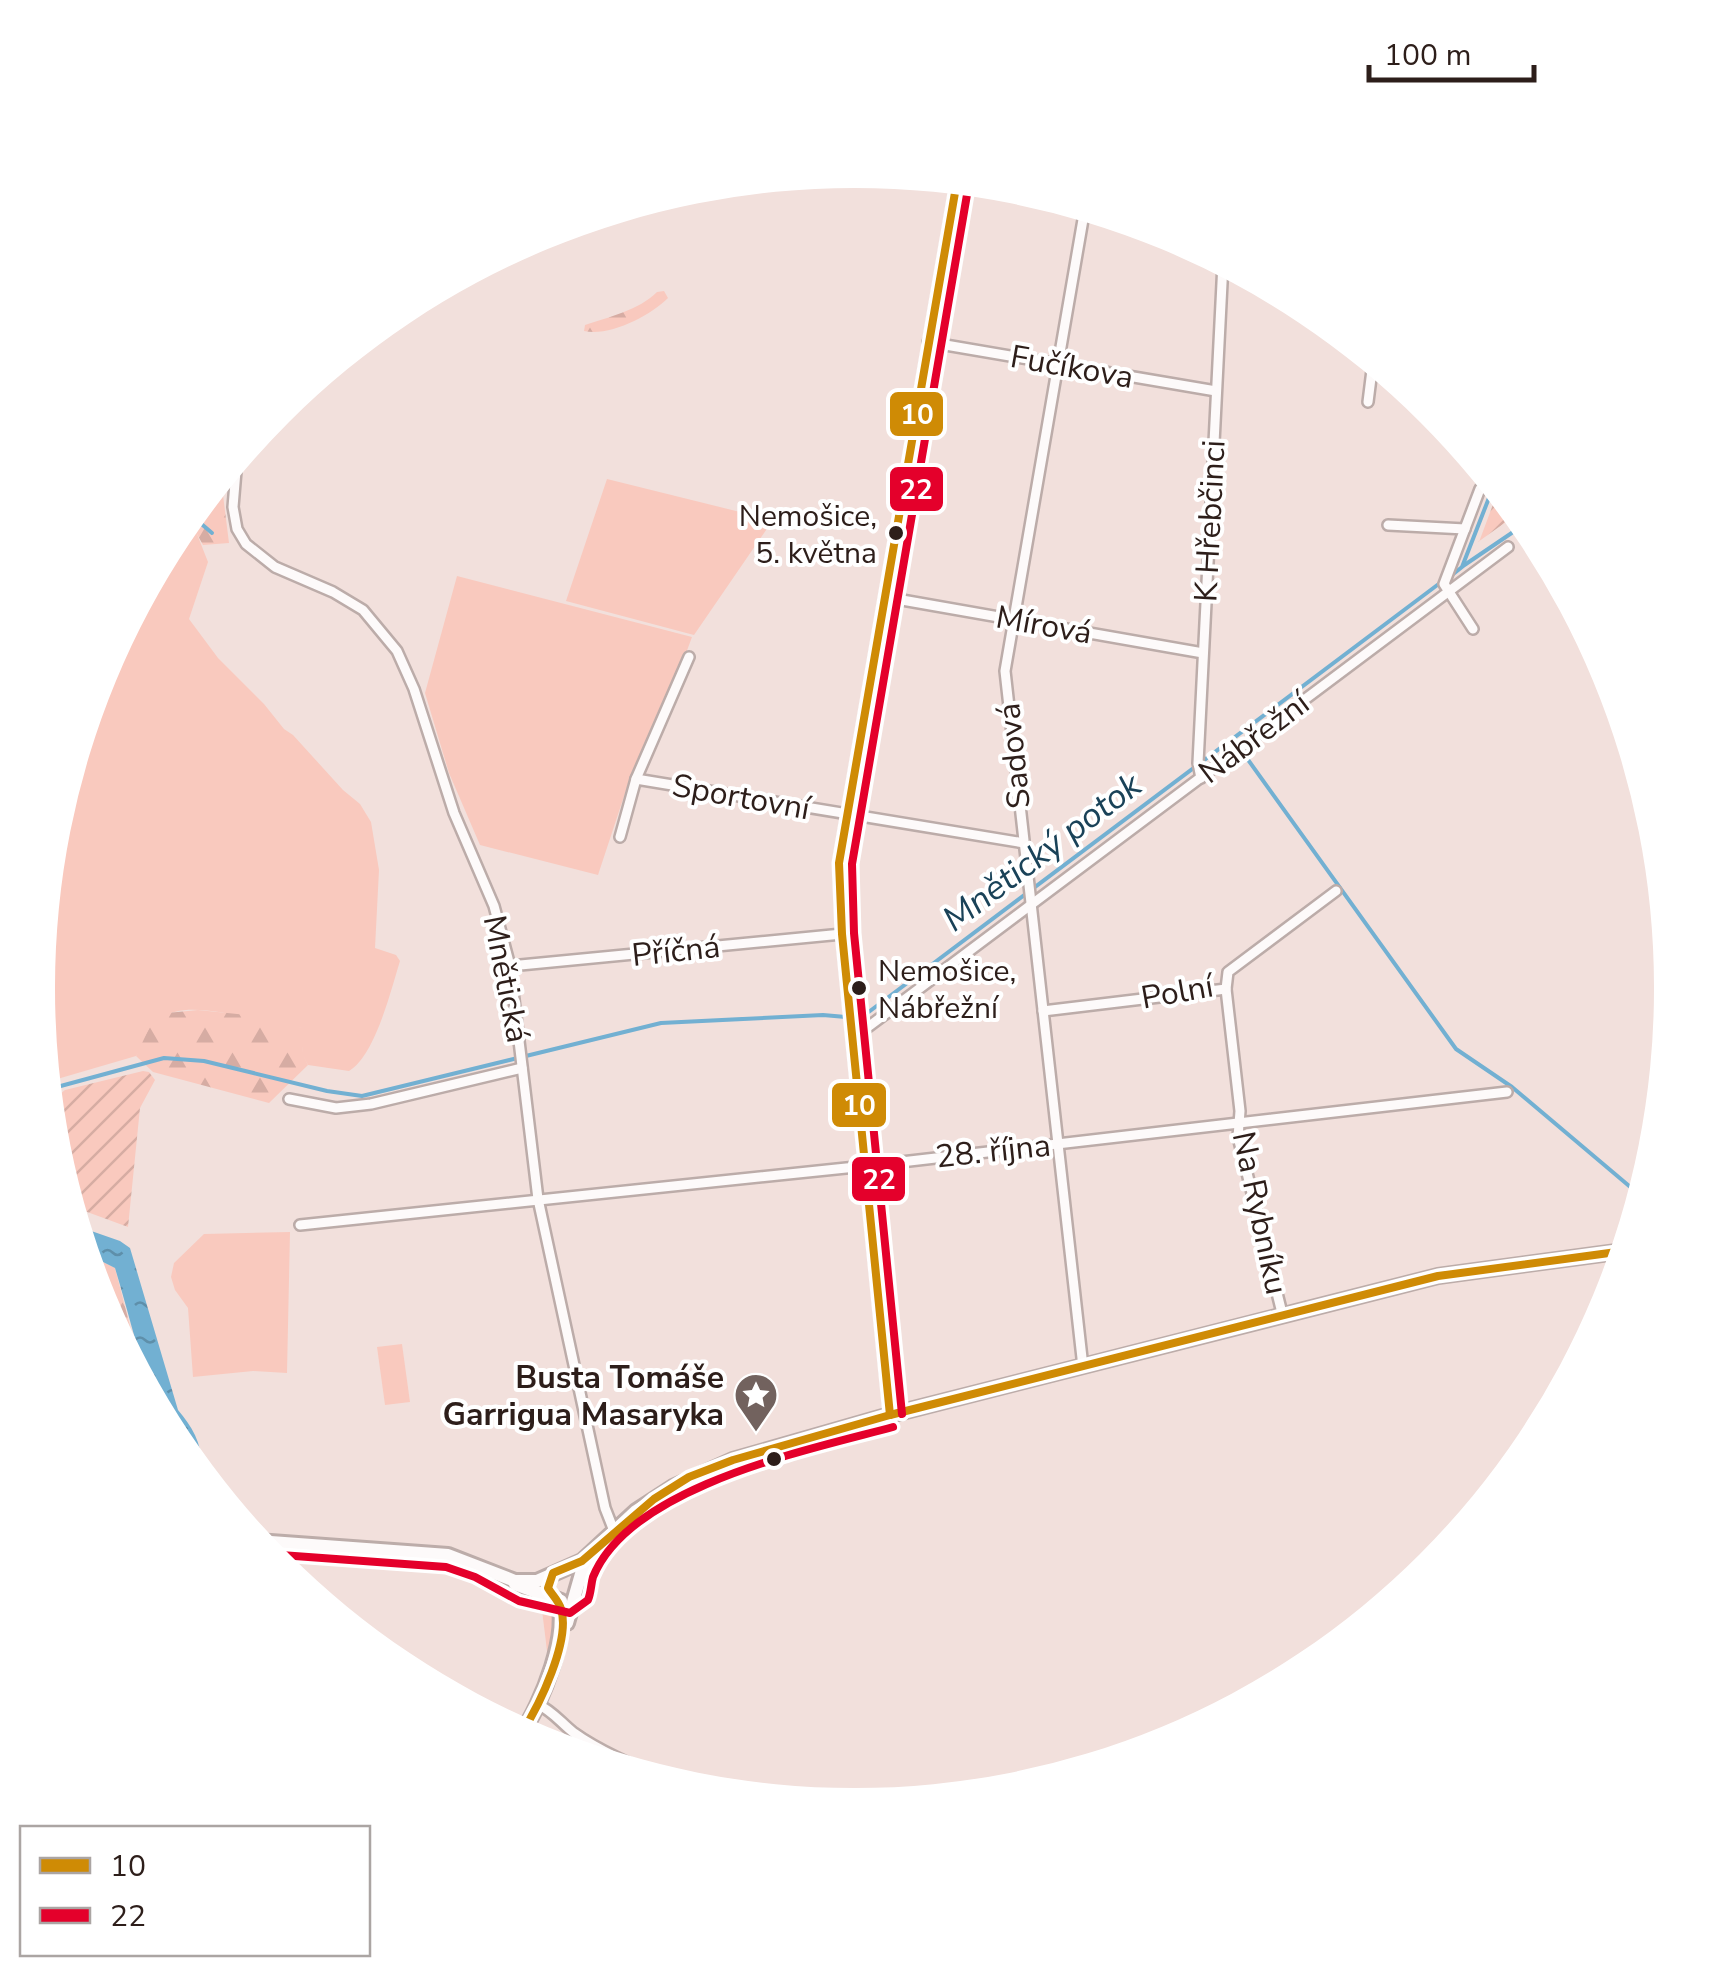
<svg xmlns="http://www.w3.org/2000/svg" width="1709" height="1976" font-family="'Nunito Sans',sans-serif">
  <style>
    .grass { fill: #f9c9be }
    .forest { fill: url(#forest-firs) }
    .garden { fill: url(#garden-furrows) }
    .water { fill: url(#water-ripples) }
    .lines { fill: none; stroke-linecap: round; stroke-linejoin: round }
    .stream { stroke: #72b0d2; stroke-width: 4 }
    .street-casing { stroke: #bcaca9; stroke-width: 14 }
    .secondary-casing { stroke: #bcaca9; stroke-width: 18 }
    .street { stroke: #fdfafa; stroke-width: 9 }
    .secondary { stroke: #fdfafa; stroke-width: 12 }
    .bus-1-casing { stroke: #fff; stroke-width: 15 }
    .bus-2-casing { stroke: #fff; stroke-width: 15 }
    .bus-1 { stroke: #cf8b05; stroke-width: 8 }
    .bus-2 { stroke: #e4002b; stroke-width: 8 }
    .bus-dot { fill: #2d1e1a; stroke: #fff; stroke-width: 4 }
    .labels { text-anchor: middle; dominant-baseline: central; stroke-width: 8; stroke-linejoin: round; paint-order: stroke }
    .bus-label { font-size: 30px; fill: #2d1e1a; stroke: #fff; text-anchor: end }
    .street-label { font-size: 32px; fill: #2d1e1a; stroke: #fff }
    .poi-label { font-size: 32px; font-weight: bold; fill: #2d1e1a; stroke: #fff; text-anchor: end }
    .water-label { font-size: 35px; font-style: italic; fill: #1a4258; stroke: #fff }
    .line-badge { stroke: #fff; stroke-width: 4 }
    .badge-label { font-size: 28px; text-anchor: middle; font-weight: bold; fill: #fff }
  </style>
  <defs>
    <pattern id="forest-firs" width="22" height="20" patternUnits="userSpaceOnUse" patternTransform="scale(2.5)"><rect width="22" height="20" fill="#f9c9be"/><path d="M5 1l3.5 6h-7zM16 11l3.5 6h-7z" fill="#d6aca3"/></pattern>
    <pattern id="garden-furrows" width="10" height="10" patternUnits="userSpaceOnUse" patternTransform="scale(2.5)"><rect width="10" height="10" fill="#f9c9be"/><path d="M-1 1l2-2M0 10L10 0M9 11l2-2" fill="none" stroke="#d6aca3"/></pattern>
    <pattern id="water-ripples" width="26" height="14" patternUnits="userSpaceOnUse" patternTransform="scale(2.5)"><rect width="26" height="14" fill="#72b0d2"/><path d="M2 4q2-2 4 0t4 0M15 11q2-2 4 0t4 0" fill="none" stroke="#5e8faa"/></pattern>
  </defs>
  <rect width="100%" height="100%" fill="#f2e0dc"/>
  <g class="grass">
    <polygon points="607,479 740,512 775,517 694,635 566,601"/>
    <path d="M181 527 197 534 208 562 189 619 218 658 264 704 284 729 293 735 343 790 360 804 371 822 379 870 375 948 396 955 400 961C391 990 375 1056 349 1071L308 1065 302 1054 303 1028C270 1027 190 995 162 1018 146 1031 147 1041 136 1056L47 1082 38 987 53 828 100 675Z"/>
    <polygon points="457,576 692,637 671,694 632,772 598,875 480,845 449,773 425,693"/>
    <polygon points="290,1232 287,1373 253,1371 193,1377 188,1308 175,1290 171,1277 174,1263 204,1234"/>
    <polygon points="402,1344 410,1402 385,1405 377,1347"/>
    <polygon points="540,1594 552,1603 557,1629 548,1659"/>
  </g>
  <g class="forest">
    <path d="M664 291 668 298C650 316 609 337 584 331L585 325C609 317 639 310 657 292Z"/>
    <polygon points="221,479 229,543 203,545 197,534 181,527"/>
    <path d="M198 1010 247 1015 303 1028 307 1038C300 1049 302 1053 308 1065L269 1103 153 1072 136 1056 152 1022 167 1013Z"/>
    <polygon points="85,1253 115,1268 137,1353 159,1411 99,1300"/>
  </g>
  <g class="garden">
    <polygon points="1498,491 1517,514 1478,542 1479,542"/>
    <polygon points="143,1071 149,1072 155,1080 140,1108 128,1227 71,1206 53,1147 49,1103 65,1090"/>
  </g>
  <path class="water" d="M77 1226 120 1241 130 1248 178 1410C194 1429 204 1447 201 1473 147 1407 139 1347 115 1268L85 1253Z"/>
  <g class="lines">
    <g class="stream">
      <polyline points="191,515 212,533"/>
      <polyline points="1463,566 1525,524"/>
      <polyline points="1452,575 1462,567 1494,485"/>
      <polyline points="1241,750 1456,1049 1512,1087 1641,1196"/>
      <polyline points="48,1095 57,1087 164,1058 204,1061 327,1091 362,1096 661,1023 823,1015 857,1018 866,1014 1440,583"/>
    </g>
    <defs>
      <g id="street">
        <polyline points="928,342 1216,391"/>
        <polyline points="1368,402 1373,362"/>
        <polyline points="237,459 233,507 237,529 246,544 275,567 333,592 363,610 397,651 414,689 454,813 494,906 510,966 538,1199 605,1508 614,1531"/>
        <polyline points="1388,525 1465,529"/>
        <polyline points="885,597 1203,653"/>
        <polyline points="1473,629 1444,584 1480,489"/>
        <polyline points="1201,778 1198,763 1223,263"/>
        <polyline points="636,779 689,657"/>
        <polyline points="620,837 636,779 1024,843"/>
        <polyline points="510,966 842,934"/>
        <polyline points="1226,989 1240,1111 1238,1137 1283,1317"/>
        <polyline points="1043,1011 1226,989 1228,972 1336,891"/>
        <polyline points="852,1032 868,1027 1508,547"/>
        <polyline points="289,1099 336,1108 371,1104 522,1068"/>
        <polyline points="300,1225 875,1165 1507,1092"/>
        <polyline points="1083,1367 1005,671 1085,208"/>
        <polyline points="890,1415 842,934 839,863 957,181"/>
        <path d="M537 1704C553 1711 561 1723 574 1733 603 1754 647 1772 680 1785"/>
      </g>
      <g id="secondary">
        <polyline points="257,1541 448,1555 515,1581 537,1581 582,1561 636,1511 673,1487 733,1460 890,1415 1438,1276 1624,1251"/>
        <polyline points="515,1584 561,1601"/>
        <polyline points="567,1623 581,1574 591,1559"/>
        <path d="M522 1732C540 1708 573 1626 556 1599"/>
      </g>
    </defs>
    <use href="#street" class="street-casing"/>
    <use href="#secondary" class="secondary-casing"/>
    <use href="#street" class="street"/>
    <use href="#secondary" class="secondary"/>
    <defs>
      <g id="bus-1">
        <polyline points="890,1415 842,934 839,863 957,181"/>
        <path d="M522 1732C539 1706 571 1640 561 1609 559 1601 552 1595 548 1588L553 1573 582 1561 654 1499 689 1477 733 1460 890 1415 1438 1276 1624 1251"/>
      </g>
      <g id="bus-2">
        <polyline points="902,1414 854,933 852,864 969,183"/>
        <path d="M267 1554 446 1567 475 1577 519 1601 570 1613 588 1600C591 1593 591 1584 593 1577 630 1486 808 1450 893 1427"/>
      </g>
    </defs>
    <use href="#bus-1" class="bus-1-casing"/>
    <use href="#bus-2" class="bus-2-casing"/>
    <use href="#bus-1" class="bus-1"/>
    <use href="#bus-2" class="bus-2"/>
  </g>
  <defs>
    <symbol id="sight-pin" viewBox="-11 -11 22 30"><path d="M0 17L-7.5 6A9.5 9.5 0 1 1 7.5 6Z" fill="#72625e" stroke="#fff"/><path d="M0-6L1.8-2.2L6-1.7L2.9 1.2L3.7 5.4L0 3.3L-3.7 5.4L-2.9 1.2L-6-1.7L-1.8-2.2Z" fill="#fff"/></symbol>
  </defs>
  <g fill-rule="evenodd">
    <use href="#sight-pin" x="731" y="1370" width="50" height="68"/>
  </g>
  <g class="bus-dot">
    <circle cx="896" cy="533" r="9"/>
    <circle cx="859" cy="988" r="9"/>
    <circle cx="774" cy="1459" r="9"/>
  </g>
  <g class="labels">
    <g class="bus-label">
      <text x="877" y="516">Nemošice,<tspan x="877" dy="37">5. května</tspan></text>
      <text x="878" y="971" text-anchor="start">Nemošice,<tspan x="878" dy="37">Nábřežní</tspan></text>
    </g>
    <g class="street-label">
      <text transform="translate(1072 367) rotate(10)">Fučíkova</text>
      <text transform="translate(1210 521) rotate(-87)">K Hřebčinci</text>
      <text transform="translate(1044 625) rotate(10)">Mírová</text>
      <text transform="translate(1254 738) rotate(-37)">Nábřežní</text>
      <text transform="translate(1014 756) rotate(-96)">Sadová</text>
      <text transform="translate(741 797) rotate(10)">Sportovní</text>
      <text transform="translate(676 951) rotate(-6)">Příčná</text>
      <text transform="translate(506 979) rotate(79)">Mnětická</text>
      <text transform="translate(1177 992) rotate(-10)">Polní</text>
      <text transform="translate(993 1151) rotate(-6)">28. října</text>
      <text transform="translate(1260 1213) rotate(78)">Na Rybníku</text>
    </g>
    <g class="poi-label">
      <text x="724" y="1377">Busta Tomáše<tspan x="724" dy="37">Garrigua Masaryka</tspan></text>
    </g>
    <g class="water-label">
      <text transform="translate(1042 852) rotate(-37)">Mnětický potok</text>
    </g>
  </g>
  <path d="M0 0H1709V1976H0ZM854 188H855A799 799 0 0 1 1654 987V989A799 799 0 0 1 855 1788H854A799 799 0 0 1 55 989V987A799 799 0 0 1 854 188Z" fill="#fff" fill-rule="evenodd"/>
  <g class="line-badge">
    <rect x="888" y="390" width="57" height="48" rx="10" fill="#cf8b05"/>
    <rect x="888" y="465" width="57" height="48" rx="10" fill="#e4002b"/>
    <rect x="830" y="1081" width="58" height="48" rx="10" fill="#cf8b05"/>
    <rect x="850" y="1155" width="57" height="48" rx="10" fill="#e4002b"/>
  </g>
  <g class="badge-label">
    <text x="917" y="424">10</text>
    <text x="916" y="499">22</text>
    <text x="859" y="1115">10</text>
    <text x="879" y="1189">22</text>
  </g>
  <rect x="20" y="1826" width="350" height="130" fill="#ffffff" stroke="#aba5a3" stroke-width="2.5"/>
  <rect x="40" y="1858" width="50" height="15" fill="#cf8b05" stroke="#aba5a3" stroke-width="2.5"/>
  <text x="110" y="1876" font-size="30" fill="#2d1e1a">10</text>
  <rect x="40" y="1908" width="50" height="15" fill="#e4002b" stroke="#aba5a3" stroke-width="2.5"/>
  <text x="110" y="1926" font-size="30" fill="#2d1e1a">22</text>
  <path d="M1369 65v15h165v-15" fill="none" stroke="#2d1e1a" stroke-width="5"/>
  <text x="1384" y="65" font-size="30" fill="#2d1e1a" stroke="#ffffff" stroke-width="8" paint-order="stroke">100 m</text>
</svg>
